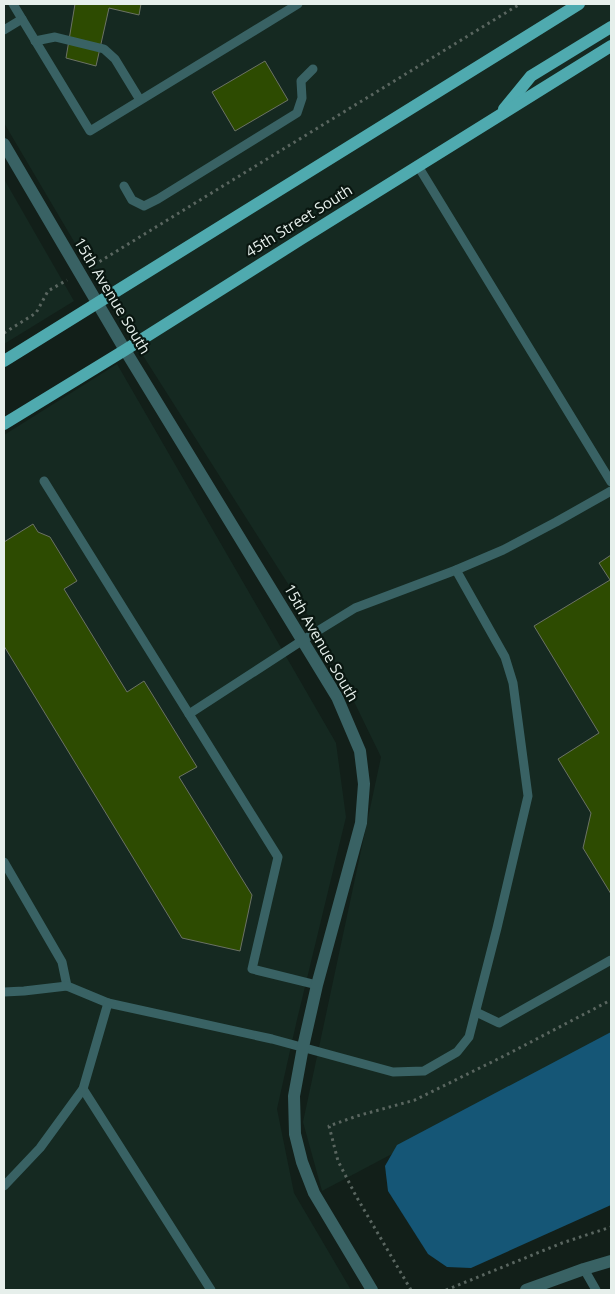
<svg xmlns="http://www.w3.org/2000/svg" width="615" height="1294" font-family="'Open Sans',sans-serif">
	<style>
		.built { fill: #152921 }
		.water { fill: #155676 }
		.building { fill: #2d4b01; stroke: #6b7265 }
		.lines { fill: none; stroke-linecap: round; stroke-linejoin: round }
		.path { stroke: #5a6660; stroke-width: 3; stroke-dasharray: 2.5 4; stroke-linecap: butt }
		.service { stroke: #396264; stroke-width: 9 }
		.minor { stroke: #396264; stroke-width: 12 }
		.primary { stroke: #4faaaf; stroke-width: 12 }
		.labels { text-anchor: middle; stroke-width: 4.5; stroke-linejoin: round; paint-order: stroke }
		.street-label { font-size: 15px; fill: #e6efeb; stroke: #091610 }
	</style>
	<rect width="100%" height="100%" fill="#121f19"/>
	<g class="built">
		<path d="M4,4H611V1038L322,1191L303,1122L381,757L325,642L121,321L4,123Z"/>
		<path d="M4,179L74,301L4,344Z"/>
		<path d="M117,364L336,743L346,817L296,1024L277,1109L294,1193L351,1290H4V435Z"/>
	</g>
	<path class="water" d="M611,1032V1205L471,1268L447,1267L428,1254L388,1191L385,1166L397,1145Z"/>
	<g class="building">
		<path d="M75,4H141L139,15L109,8L96,66L66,58Z"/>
		<path d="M265,61L288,100L235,131L212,92Z"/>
		<path d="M33,524L38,532L50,537L77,581L64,589L127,692L144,681L197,767L179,777L252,895L240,951L182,938L4,646V542Z"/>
		<path d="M611,555V894L583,848L591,813L558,759L599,733L534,626L610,580L599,563Z"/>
	</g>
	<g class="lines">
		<g class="path">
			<path d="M94,265L520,4"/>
			<path d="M4,333L36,313L48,291L67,280"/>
			<path d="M411,1290L356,1196L338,1161L329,1126L357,1116L415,1100L506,1055L611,1000"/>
			<path d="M446,1290L562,1243L611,1227"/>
		</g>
		<g class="service">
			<path d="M13,4L22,19"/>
			<path d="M4,30L22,19L90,131L298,4"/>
			<path d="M35,41L55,37L104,49L115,59L140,100"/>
			<path d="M418,166L611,482"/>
			<path d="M124,186L132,200L144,206L158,199L297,113L302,98L301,81L313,69"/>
			<path d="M44,481L278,857L252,969L317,985"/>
			<path d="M189,714L303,640L355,608L456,570L503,550L556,522L611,491"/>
			<path d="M4,862L62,962L67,986L108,1003"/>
			<path d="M4,992L24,991L67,986"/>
			<path d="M476,1012L499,1023L611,960"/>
			<path d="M83,1089L211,1290"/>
			<path d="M4,1186L40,1148L83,1089L108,1003L272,1039L393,1072L424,1071L457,1052L469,1037L497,928L528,796L513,683L505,657L456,570"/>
			<path d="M584,1269L596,1290"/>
		</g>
		<g class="minor">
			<path d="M4,144L125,350L337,697L360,751L364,784L361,823L317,985L303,1047L294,1096L295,1134L302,1162L314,1193L372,1290"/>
			<path d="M526,1290L584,1269L611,1261"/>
		</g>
		<g class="primary">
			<path d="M504,109L531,76L611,27"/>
			<path d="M4,361L579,4"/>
			<path d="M4,424L125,350L301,239L611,46"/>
		</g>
	</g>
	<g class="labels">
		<g class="street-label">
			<text transform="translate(299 221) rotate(-32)" y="5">45th Street South</text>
			<text transform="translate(112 296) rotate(59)" y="5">15th Avenue South</text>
			<text transform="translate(321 643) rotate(60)" y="5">15th Avenue South</text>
		</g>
	</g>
	<rect width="615" height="1294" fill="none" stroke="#e6efeb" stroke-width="10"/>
</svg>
